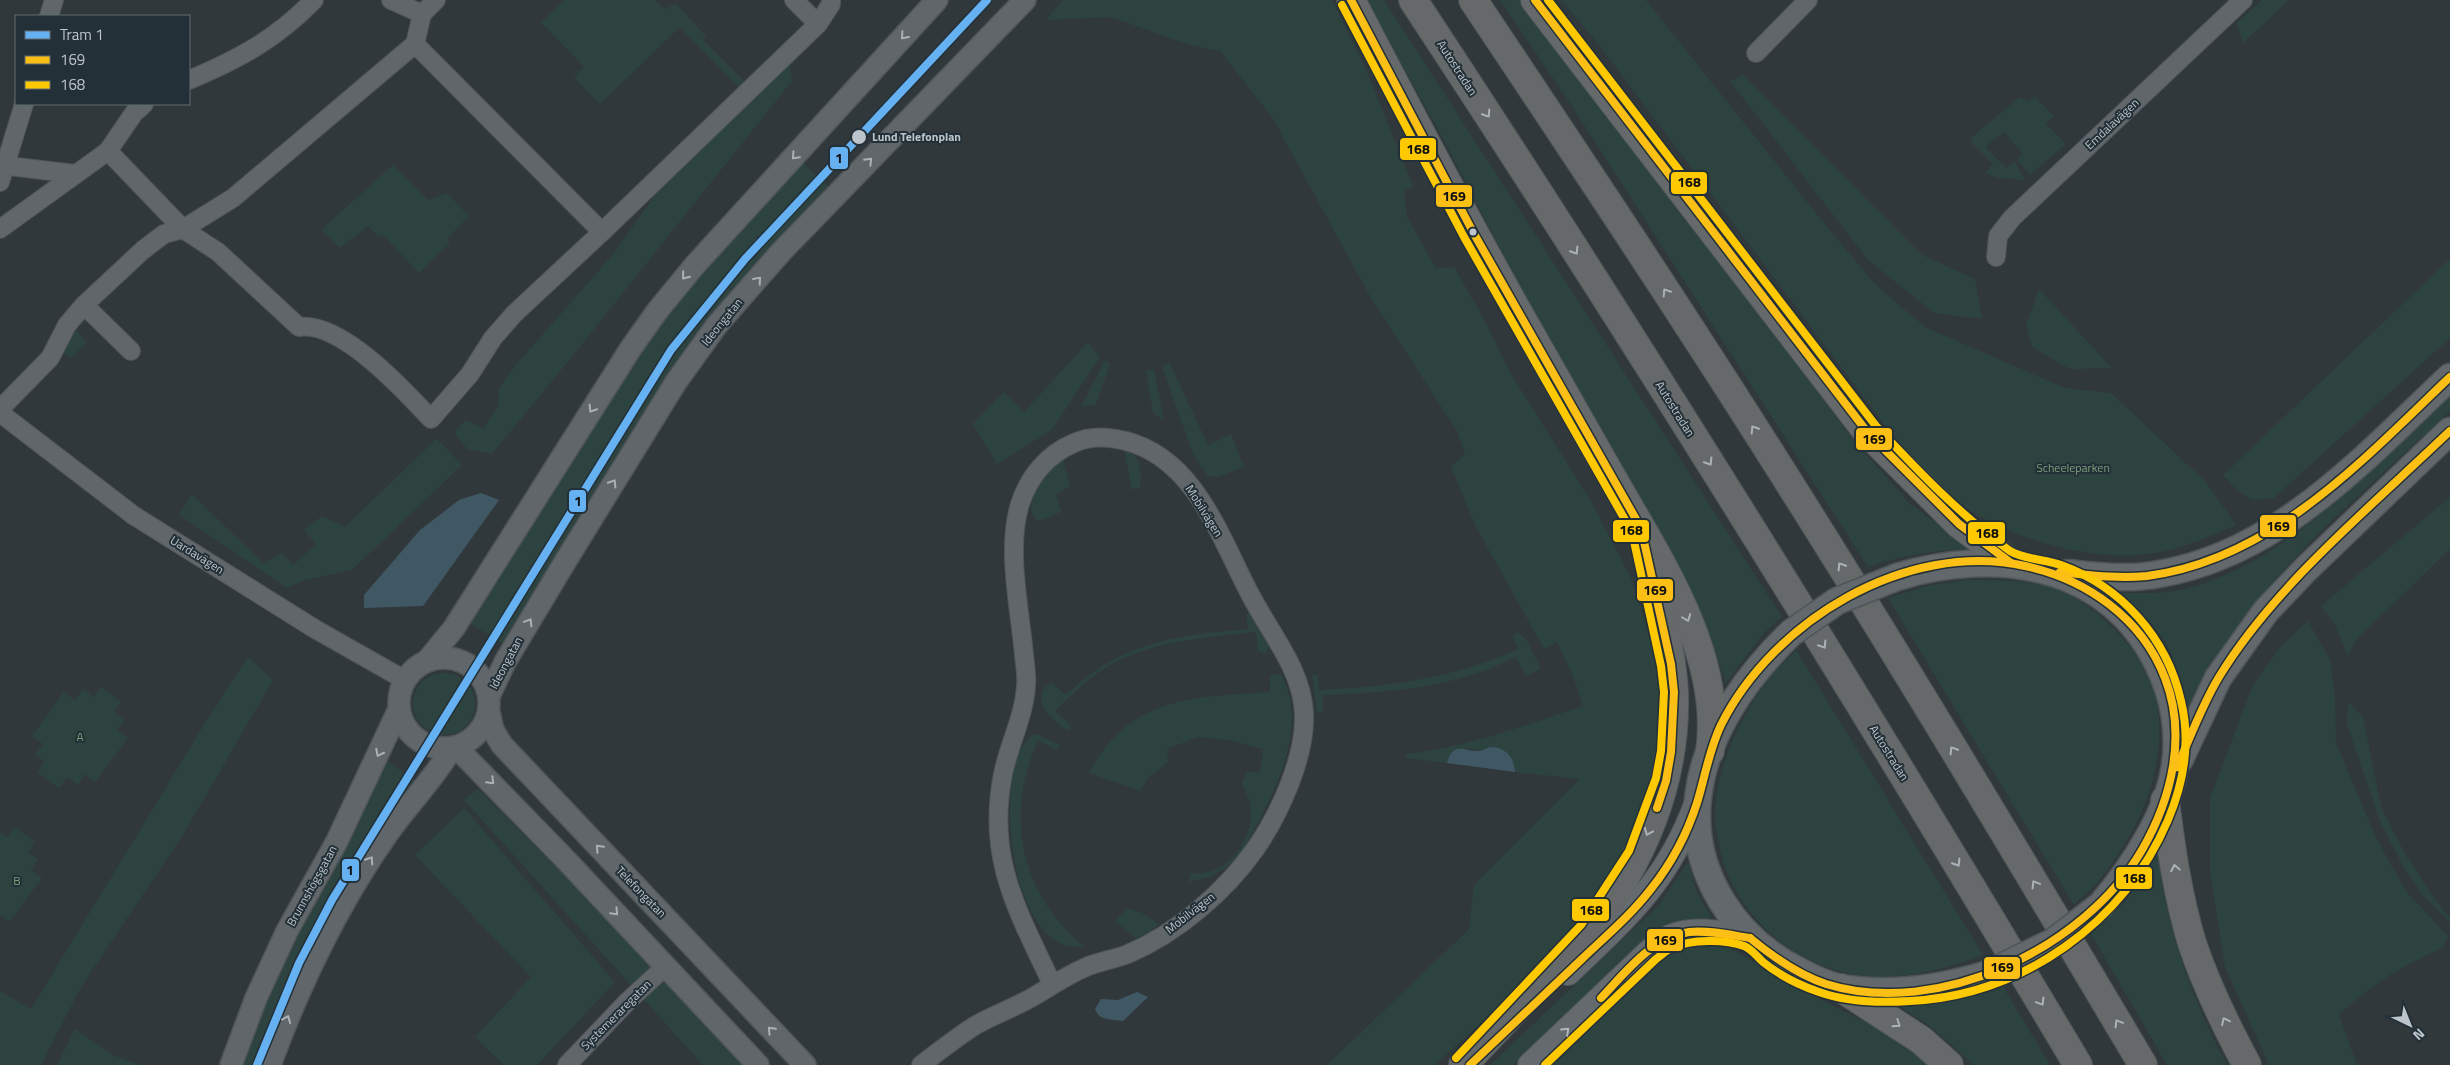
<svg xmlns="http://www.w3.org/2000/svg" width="2450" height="1065" font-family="'Titillium Web',sans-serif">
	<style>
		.green { fill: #2d4340 }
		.water { fill: #405864 }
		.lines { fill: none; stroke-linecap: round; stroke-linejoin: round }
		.minor-casing { stroke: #4e5457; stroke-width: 20 }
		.tertiary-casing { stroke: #4e5457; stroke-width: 24 }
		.secondary-casing { stroke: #4e5457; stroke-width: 26 }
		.primary-casing { stroke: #4e5558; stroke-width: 29 }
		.motorway-casing { stroke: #4d5458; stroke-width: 30 }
		.minor { stroke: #60666a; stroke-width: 18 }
		.tertiary { stroke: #60666a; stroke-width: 21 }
		.secondary { stroke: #646a6e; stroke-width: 24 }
		.primary { stroke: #62686c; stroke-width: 26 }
		.motorway { stroke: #65696a; stroke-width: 28 }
		.primary-bridge-casing { stroke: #4e5558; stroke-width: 29; stroke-linecap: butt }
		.primary-bridge { stroke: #62686c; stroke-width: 26 }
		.bus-1-casing { stroke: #233037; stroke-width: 11 }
		.bus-2-casing { stroke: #233037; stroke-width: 11 }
		.bus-1 { stroke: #fbbf15; stroke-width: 8 }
		.bus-2 { stroke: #fec900; stroke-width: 8 }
		.tram-1-casing { stroke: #233037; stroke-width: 11 }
		.tram-1 { stroke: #66b1f2; stroke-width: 8 }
		.oneway { stroke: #aab2b8 }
		.oneway2 { stroke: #abb3b8 }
		.oneway3 { stroke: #afb7bd }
		.stop-dot { fill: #bcc5cb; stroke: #233037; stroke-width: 2 }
		.labels { text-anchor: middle; stroke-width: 4; stroke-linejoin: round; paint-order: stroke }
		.street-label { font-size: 12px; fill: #bcc5cb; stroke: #233037 }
		.stop-label { font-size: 12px; font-weight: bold; fill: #bcc5cb; stroke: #233037; text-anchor: start }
		.park-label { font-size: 12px; fill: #7c9f7c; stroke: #233037 }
		.line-badge { stroke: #233037; stroke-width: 2 }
		.pale-badge-label { font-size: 14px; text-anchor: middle; font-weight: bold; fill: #111 }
	</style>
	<rect width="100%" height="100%" fill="#30383c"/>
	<g class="green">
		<path d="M564,0H655L664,9L676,4L706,36L703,40L745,82L739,88L680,27L600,104L574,77L584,67L541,22Z"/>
		<path d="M1063,0H1332L1365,67L1414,188L1404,190L1407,217L1436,268L1454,267L1484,319L1511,374L1591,501L1631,578L1656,656L1660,708L1654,772L1643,814L1619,866L1582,922L1547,961L1435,1065H1327L1469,929L1474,885L1580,779L1515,772L1514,764C1497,756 1455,734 1447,763L1407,758L1405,754C1468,747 1523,726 1583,706L1573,676L1557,642L1544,649L1476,527L1451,467L1465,454L1457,431L1371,298L1272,117L1220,51L1190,45L1111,17L1046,20Z"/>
		<path d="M1366,0H1384L1782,617L1762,635L1726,683L1709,632L1683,574L1518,283L1440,133Z"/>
		<path d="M1500,0H1523L1855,442L1910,504L1973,549C1936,550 1903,555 1868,567L1572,106Z"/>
		<path d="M1561,0H1646L1819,217L1875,284L1900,306L1927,328L2065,388L2111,393L2206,482L2236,525C2205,539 2172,553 2138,555C2083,559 2001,536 1958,502C1930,481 1909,455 1887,428L1600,46Z"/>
		<path d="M2262,0H2289L2243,43L2237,23Z"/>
		<path d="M821,27L790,66L792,81L571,358L492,454L467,449L454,432L465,420L484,428L498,406L499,388L515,366L615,252L667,178Z"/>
		<path d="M1743,75L1922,255L1975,279L1982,319L1934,313L1868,260L1730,81Z"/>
		<path d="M2035,96L2054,117L2045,123L2066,144L2030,175L2017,160L2023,154L2004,132L1985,147L2006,168L2015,161L2025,180L1999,178L1985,173L1993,164L1970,141L1973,136L2020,97L2028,102Z"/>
		<path d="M800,160L831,189L746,280L506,646L468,622L643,342L678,295Z"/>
		<path d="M393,165L428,200L447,193L469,216L447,239L450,243L419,273L382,234L379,237L368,226L340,248L321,230Z"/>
		<path d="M2450,259V338L2274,498L2252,500L2236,489L2223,475Z"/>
		<path d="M2039,289L2112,368L2070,369L2032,347L2026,326Z"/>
		<path d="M73,327L87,342L71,358L61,350Z"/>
		<path d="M1088,342L1100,357L1052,430L997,464L973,424L1004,392L1024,412Z"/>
		<path d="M1105,360L1110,364L1096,404L1081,407Z"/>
		<path d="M1169,362L1208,445L1231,434L1244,467L1218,477L1208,476L1193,454L1162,367Z"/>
		<path d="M1154,369L1164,420L1153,413L1146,371Z"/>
		<path d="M2450,396V411C2358,498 2236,594 2188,714C2178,655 2165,632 2121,593C2144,593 2167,594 2189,588C2288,561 2377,464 2450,396Z"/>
		<path d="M437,438L462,465L352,570L305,580L287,588L179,515L192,494L263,563L282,553L293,565L316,544L304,530L322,516L345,527Z"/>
		<path d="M1124,451C1128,452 1133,453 1135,456C1140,462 1143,483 1139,489H1132Z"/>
		<path d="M1063,460L1070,486L1056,495L1061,512L1038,521C1018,506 1048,470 1063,460Z"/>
		<path d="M2450,497V549L2357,639L2348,656L2335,625L2321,606Z"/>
		<path d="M1964,580C1991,581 2026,579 2051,587C2079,597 2099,613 2119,634C2128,644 2140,657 2146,670C2179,740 2146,823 2101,878C2094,888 2083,896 2074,905L1888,598L1927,586Z"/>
		<path d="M1252,613L1269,643L1270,647L1265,654L1258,651L1256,632C1203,638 1143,641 1098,673C1082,684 1069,698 1055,711L1071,725L1068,731C1055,722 1026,697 1051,683L1066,695C1121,642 1175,635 1248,629L1246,614Z"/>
		<path d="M2308,621L2330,660L2335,697L2336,743L2376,838L2406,891L2448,936L2443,948C2405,964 2368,986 2339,1015L2357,1065H2269L2225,967L2210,872V798L2253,685L2281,646Z"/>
		<path d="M1518,632L1526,639L1540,667L1539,670L1526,676L1516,657C1451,689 1393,692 1323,695V711L1317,712L1312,675H1318L1319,690C1389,687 1454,678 1518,649L1513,637Z"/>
		<path d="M1796,650L1983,955C1951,967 1918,976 1884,977C1804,977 1730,918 1718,839C1717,831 1715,823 1715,816C1716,768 1739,718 1768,680C1776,669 1787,660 1796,650Z"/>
		<path d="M248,657L273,680L183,835L82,985L41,1065H0V991L31,1009L210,715Z"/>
		<circle cx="444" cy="704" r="31"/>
		<path d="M1281,674C1306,720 1282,777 1260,819C1252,835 1244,852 1230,864C1219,874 1204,879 1189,882L1191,873C1228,878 1256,838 1250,804C1249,797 1244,790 1242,783L1247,771L1260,773L1263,749L1228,740L1198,737L1167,749L1168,762L1148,778L1140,791L1089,773C1130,696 1192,697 1270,692V675Z"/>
		<path d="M101,687L121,702L114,712L125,720L117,730L128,738L95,782L85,774L78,785L68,777L59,788L37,772L45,762L35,755L43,744L32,736L64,692L75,700L83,689L94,697Z"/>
		<path d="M2348,702L2363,717L2381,806L2398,841L2429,891L2450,918V922L2424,897L2403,866L2381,824L2347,724Z"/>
		<path d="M1037,734L1060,745L1057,750L1038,741C1004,814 1020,895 1084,946C1005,961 989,747 1037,734Z"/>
		<path d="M387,761L420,784L264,1065H239L300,919L359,818Z"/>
		<path d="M478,789L572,883L745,1065H703L464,800Z"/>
		<path d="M464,808L615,982L537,1065H504L475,1037L531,977L415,855Z"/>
		<path d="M15,827L35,842L28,852L38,860L31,870L42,878L9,922L0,915V832L7,837Z"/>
		<path d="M2158,855C2167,931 2191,997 2227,1065H2167L2091,934L2126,901Z"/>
		<path d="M1688,862L1697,893L1712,918L1672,923L1655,931L1632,950L1566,1018L1514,1065H1490L1659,905Z"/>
		<path d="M1127,908L1142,913L1159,924L1148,934L1136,938L1115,921Z"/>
		<path d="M1702,944L1726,946L1814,996L1890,1035L1929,1065H1549L1655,958L1676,949Z"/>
		<path d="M2003,987L2050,1065H1974L1929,1025L1899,1006C1936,1005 1969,1000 2003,987Z"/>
		<path d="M75,1029L113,1055L140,1065H57Z"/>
	</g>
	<g class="water">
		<path d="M481,493L499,500L423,606L364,608V595L420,530L459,500Z"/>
		<path d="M1489,747C1505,747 1514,756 1515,772L1447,763C1453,741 1464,751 1477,751C1482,751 1486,749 1489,747Z"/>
		<path d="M1137,992L1148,997L1123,1021C1111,1019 1099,1021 1095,1009L1101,999L1118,1000Z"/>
	</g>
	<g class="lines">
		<defs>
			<g id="minor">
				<path d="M391,0L422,14L415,44"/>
				<path d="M422,14L436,0"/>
				<path d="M49,16L54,0"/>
				<path d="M818,24L831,4V0"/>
				<path d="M1756,53L1808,0"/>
				<path d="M189,80C239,59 276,39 314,0"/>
				<path d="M108,151L183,229L218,252L299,327C341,321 404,390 431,419L470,374L493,338L514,314L602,232"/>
				<path d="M0,165L75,174"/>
				<path d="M0,182L24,104"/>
				<path d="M0,229L108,151L134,113L144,104"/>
				<path d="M1996,257L1998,236L2012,218L2243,0"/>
				<path d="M84,305L131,351"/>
				<path d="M0,409L50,358L67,325L84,305L143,250L164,234L183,229L233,198L415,44L602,232L818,24L794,0"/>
				<path d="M0,413L133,515L315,629L405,680"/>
				<path d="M567,1065L628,1001L666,966"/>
				<path d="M921,1065C939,1051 957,1037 976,1025C994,1015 1013,1008 1031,998C1049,988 1065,976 1084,968C1098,961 1113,960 1128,954C1177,933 1225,892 1256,848C1280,813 1306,756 1304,713C1302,670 1271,634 1251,596C1221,540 1196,459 1126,441C1108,437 1092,435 1074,443C1048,454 1029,476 1020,504C1006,549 1020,609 1024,655C1025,665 1027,676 1026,686C1024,717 1009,744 1003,774C986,859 1018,911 1052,984"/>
			</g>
			<g id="tertiary">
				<circle cx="444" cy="703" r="45"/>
				<path d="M427,661L454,628L631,348L658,310L695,265L937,0"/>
				<path d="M489,696L505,662L565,562L676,382L717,325L781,252L1025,0"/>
				<path d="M489,712L493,730L502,745L805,1065"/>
				<path d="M456,747L566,860L758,1065"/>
				<path d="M231,1065L256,998L287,931L337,841L399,709"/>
				<path d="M270,1065C300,983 338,904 388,833C409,803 434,779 452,748"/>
			</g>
			<g id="secondary">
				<path d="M1568,973C1627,917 1668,881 1697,802"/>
				<path d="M1530,1065L1650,951C1656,946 1663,940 1670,937C1694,926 1725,934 1750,938"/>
			</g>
			<g id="primary">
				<path d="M2068,573C2098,576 2128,580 2159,574C2279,554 2366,456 2450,377"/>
				<path d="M1897,577C1996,547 2108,562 2158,664C2174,696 2181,735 2174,771C2166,817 2131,870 2101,905"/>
				<path d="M1791,633C1746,677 1705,734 1698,798C1690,873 1735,940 1801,972C1814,979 1828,986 1843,988C1891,996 1938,989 1985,975"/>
				<path d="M2180,759L2218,678L2266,611L2306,569L2450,431"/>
			</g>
			<g id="motorway">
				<path d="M1351,0C1404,102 1458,205 1514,305C1546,362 1578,418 1610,474C1656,555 1724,654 1710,751"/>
				<path d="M1413,0C1643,349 1864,706 2078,1065"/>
				<path d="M1473,0C1580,160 1686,319 1788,481C1910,674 2027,870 2143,1065"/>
				<path d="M1535,0L1868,433L1959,524L2011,563"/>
				<path d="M2165,800C2171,848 2178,897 2192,943C2206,985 2226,1026 2247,1065"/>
				<path d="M1841,988L1921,1040L1949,1065"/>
				<path d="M1463,1065C1492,1035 1520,1004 1549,974C1562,960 1578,946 1590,930C1643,861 1677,780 1674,692C1672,650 1659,607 1650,566"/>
			</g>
		</defs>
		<use href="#minor" class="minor-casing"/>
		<use href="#tertiary" class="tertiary-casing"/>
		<use href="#secondary" class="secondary-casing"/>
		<use href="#primary" class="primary-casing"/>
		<use href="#motorway" class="motorway-casing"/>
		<use href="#minor" class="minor"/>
		<use href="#tertiary" class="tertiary"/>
		<use href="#secondary" class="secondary"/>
		<use href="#primary" class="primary"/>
		<use href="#motorway" class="motorway"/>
		<defs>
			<g id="primary-bridge">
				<path d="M1791,633L1837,601L1897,577"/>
				<path d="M1985,975L2053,942L2101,905"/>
			</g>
		</defs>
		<use href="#primary-bridge" class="primary-bridge-casing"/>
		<use href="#primary-bridge" class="primary-bridge"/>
		<defs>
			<g id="bus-1">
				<path d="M1351,0L1473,232L1641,528L1671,664L1674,692L1671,752L1666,781L1657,808"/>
				<path d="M1535,0L1868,433L1959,524L2011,563"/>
				<path d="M2060,572C2089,575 2118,579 2147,576C2272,560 2364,459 2450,377"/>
				<path d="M2177,767C2190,738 2202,705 2219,677C2275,585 2372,506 2450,431"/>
				<path d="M1601,998C1625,973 1652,937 1689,932C1709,930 1730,935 1750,938"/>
				<path d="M1470,1065C1507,1030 1545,994 1582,959C1606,936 1631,915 1651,889C1671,864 1687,834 1697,803C1705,777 1709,750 1721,725C1773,621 1906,540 2025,566C2086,579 2142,618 2165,678C2187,735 2172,798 2142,850C2085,948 1938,1019 1826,984C1798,975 1773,957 1750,938"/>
			</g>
			<g id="bus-2">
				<path d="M1342,5L1464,237L1632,532L1661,666L1664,692L1661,751L1656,778L1629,851L1581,925L1456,1058"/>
				<path d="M1545,1065L1656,959C1662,955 1666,950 1672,948C1691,939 1725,939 1744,946C1752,949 1757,957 1763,962C1779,975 1799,985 1819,992C1847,1002 1880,1003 1910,1001C2023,995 2124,923 2168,820C2184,782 2191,742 2181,701C2167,638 2122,587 2061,565C2045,559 2025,560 2010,551C1960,515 1918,471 1876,426L1548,0"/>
			</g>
		</defs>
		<use href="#bus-1" class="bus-1-casing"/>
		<use href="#bus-2" class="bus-2-casing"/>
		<use href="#bus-1" class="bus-1"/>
		<use href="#bus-2" class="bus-2"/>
		<defs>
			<path id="tram-1" d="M257,1065L299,963L332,900L671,350L745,259L987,0"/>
		</defs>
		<use href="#tram-1" class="tram-1-casing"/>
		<use href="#tram-1" class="tram-1"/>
	</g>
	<defs><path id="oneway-chevron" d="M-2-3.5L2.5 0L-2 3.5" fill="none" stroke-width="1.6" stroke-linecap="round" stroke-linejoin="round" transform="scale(1.25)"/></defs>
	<g class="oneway">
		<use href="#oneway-chevron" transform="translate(904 36) rotate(132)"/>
		<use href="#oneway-chevron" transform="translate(795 156) rotate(133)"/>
		<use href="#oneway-chevron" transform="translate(869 161) rotate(-45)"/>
		<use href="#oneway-chevron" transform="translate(685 276) rotate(129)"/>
		<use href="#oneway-chevron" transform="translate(758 280) rotate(-49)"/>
		<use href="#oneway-chevron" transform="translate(592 409) rotate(122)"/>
		<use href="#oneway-chevron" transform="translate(613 483) rotate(-58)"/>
		<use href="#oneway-chevron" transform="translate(529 622) rotate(-59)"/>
		<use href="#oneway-chevron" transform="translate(379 753) rotate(117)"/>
		<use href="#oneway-chevron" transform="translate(491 781) rotate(45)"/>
		<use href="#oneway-chevron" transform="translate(599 848) rotate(-133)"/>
		<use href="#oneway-chevron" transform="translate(370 860) rotate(-57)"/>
		<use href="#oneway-chevron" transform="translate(615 912) rotate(46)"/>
		<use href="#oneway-chevron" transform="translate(287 1019) rotate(-67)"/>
		<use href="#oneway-chevron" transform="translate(771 1030) rotate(-134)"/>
	</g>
	<g class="oneway2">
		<use href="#oneway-chevron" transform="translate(1487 114) rotate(57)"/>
		<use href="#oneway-chevron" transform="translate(1575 251) rotate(57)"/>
		<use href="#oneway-chevron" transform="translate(1666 292) rotate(-123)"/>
		<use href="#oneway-chevron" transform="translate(1754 429) rotate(-123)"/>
		<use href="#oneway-chevron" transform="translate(1709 462) rotate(58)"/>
		<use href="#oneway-chevron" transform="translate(1841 566) rotate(-122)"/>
		<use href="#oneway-chevron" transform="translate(1687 618) rotate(69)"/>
		<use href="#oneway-chevron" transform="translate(1823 645) rotate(58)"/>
		<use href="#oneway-chevron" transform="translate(1953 750) rotate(-122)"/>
		<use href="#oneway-chevron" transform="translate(1648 832) rotate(113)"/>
		<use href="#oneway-chevron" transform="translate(1957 863) rotate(58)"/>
		<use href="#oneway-chevron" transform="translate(2175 868) rotate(-101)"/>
		<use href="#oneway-chevron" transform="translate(2035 884) rotate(-121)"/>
		<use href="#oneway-chevron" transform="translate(2041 1002) rotate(59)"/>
		<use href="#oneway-chevron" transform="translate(2225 1021) rotate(-115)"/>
		<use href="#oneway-chevron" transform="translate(2118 1023) rotate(-121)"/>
		<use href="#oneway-chevron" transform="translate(1897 1024) rotate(34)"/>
	</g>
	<use class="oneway3" href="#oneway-chevron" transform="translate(1566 1031) rotate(-44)"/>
	<g class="stop-dot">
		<circle cx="859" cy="137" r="8"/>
		<circle cx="1473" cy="232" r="4.5"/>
	</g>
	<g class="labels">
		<g class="street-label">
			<text transform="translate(1457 68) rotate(57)" y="4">Autostradan</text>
			<text transform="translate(2112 124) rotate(-43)" y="4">Emdalavägen</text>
			<text transform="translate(722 322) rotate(-51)" y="4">Ideongatan</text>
			<text transform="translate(1675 409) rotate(58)" y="4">Autostradan</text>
			<text transform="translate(1204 511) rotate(58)" y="4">Mobilvägen</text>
			<text transform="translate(197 555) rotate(32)" y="4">Uardavägen</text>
			<text transform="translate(506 663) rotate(-62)" y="4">Ideongatan</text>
			<text transform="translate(1889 753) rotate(58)" y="4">Autostradan</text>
			<text transform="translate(312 886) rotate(-61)" y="4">Brunnshögsgatan</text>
			<text transform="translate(641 892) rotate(46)" y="4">Telefongatan</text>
			<text transform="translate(1190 913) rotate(-38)" y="4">Mobilvägen</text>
			<text transform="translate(616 1015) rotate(-45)" y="4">Systemeraregatan</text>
		</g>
		<g class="stop-label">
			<text x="872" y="141">Lund Telefonplan</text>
		</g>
		<g class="park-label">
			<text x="2073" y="472">Scheeleparken</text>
			<text x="80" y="741">A</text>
			<text x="17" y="885">B</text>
		</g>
	</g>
	<g class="line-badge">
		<rect x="1399" y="137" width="38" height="24" rx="5" fill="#fec900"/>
		<rect x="829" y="146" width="20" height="24" rx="5" fill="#66b1f2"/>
		<rect x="1670" y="171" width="38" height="24" rx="5" fill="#fec900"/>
		<rect x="1435" y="184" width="38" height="24" rx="5" fill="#fbbf15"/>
		<rect x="1855" y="427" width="38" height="24" rx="5" fill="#fbbf15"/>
		<rect x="568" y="489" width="19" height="24" rx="5" fill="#66b1f2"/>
		<rect x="2259" y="514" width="38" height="24" rx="5" fill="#fbbf15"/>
		<rect x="1612" y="519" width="38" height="24" rx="5" fill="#fec900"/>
		<rect x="1967" y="521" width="39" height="24" rx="5" fill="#fec900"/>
		<rect x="1636" y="578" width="38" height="24" rx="5" fill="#fbbf15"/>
		<rect x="341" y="858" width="19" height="24" rx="5" fill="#66b1f2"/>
		<rect x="2115" y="866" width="38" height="24" rx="5" fill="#fec900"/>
		<rect x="1571" y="898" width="39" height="24" rx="5" fill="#fec900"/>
		<rect x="1646" y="928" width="38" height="24" rx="5" fill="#fbbf15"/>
		<rect x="1983" y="956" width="38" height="24" rx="5" fill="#fbbf15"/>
	</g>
	<g class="pale-badge-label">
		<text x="1418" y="154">168</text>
		<text x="839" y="163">1</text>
		<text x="1689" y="187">168</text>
		<text x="1454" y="201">169</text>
		<text x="1874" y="444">169</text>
		<text x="578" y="506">1</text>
		<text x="2278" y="531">169</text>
		<text x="1631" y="535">168</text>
		<text x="1987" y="538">168</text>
		<text x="1655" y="595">169</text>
		<text x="350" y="875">1</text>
		<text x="2134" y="883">168</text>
		<text x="1591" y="915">168</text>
		<text x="1665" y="945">169</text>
		<text x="2002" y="972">169</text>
	</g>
	<rect x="15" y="15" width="175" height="90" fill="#233037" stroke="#606c72"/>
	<rect x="25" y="31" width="25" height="8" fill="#66b1f2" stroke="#606c72"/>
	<text x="60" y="40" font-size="15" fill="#bcc5cb">Tram 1</text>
	<rect x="25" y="56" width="25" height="8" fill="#fbbf15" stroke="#606c72"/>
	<text x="60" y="65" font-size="15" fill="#bcc5cb">169</text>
	<rect x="25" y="81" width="25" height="8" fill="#fec900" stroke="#606c72"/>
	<text x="60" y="90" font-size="15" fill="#bcc5cb">168</text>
	<g transform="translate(2410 1025) rotate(137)" stroke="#233037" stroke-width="4" paint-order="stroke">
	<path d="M0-4L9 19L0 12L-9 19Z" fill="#bcc5cb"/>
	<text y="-8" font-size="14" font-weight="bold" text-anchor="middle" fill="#bcc5cb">N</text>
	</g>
</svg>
